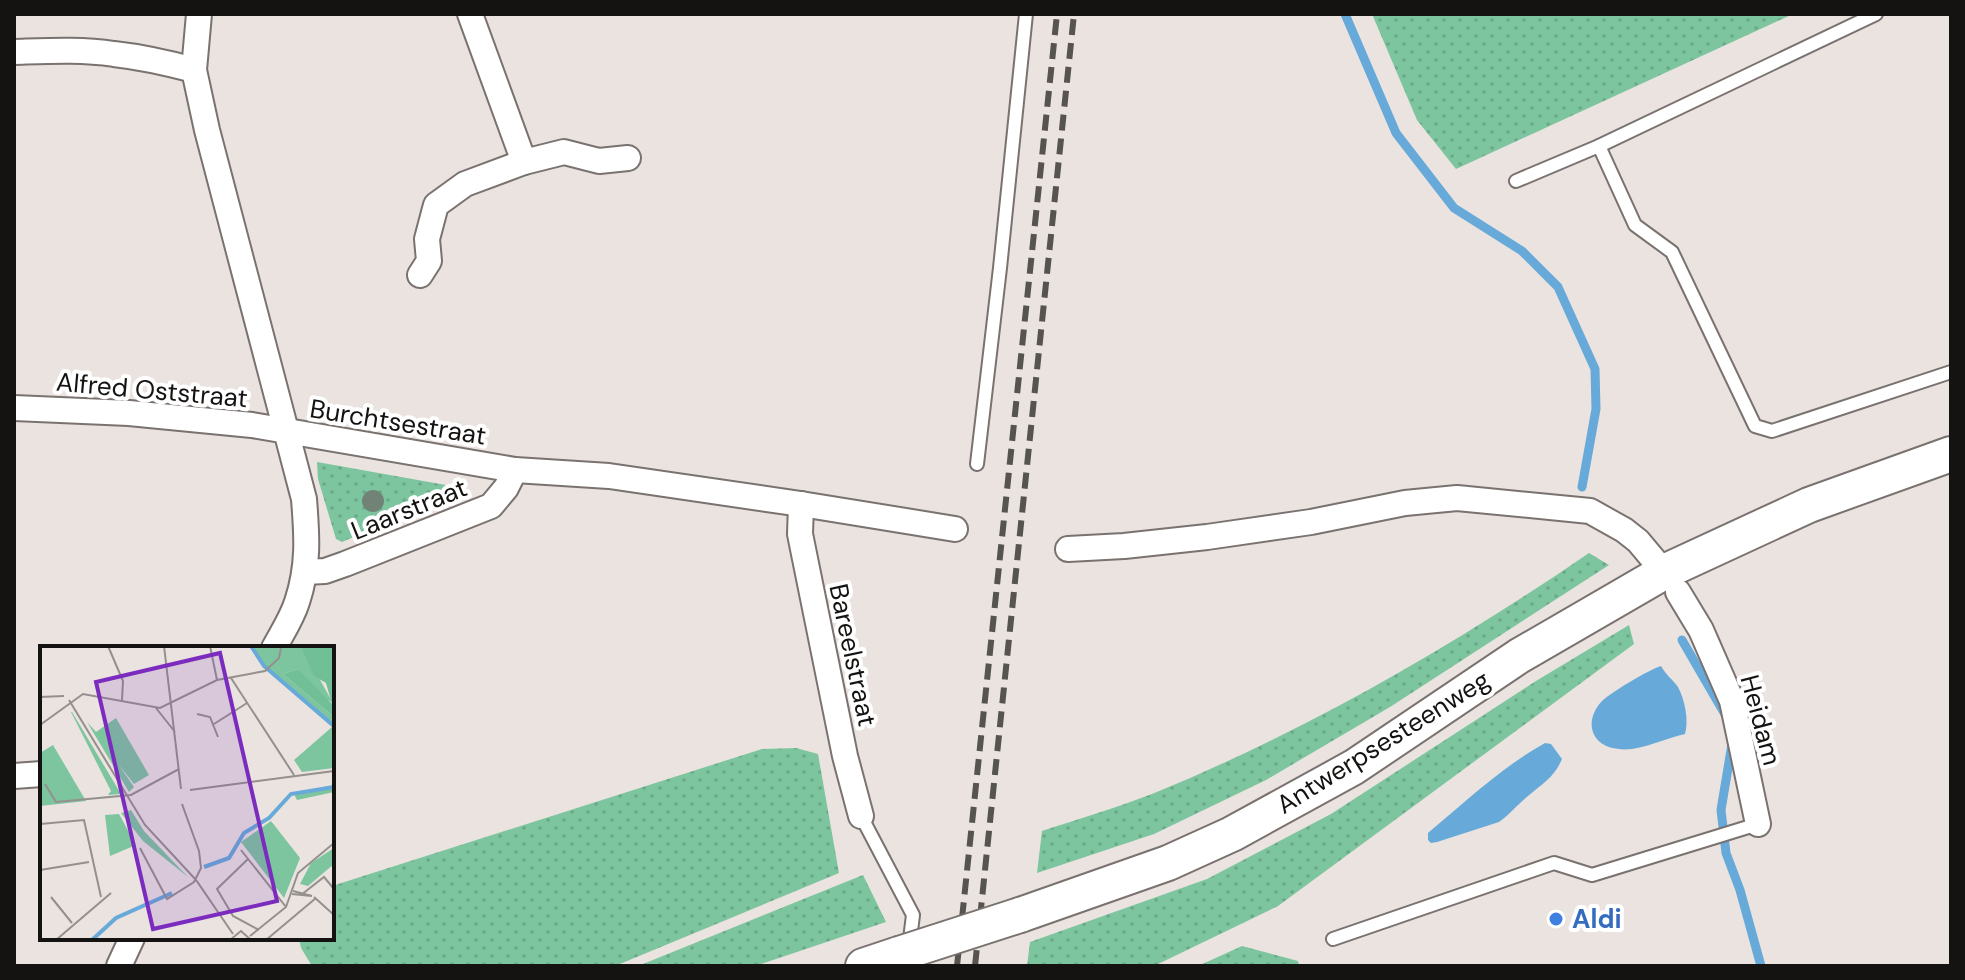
<svg xmlns="http://www.w3.org/2000/svg" width="1965" height="980" font-family="'DM Sans',sans-serif">
	<style>
		.grass { fill: url(#grass-dots) }
		.water { fill: #67aad9 }
		.lines { fill: none; stroke-linecap: round; stroke-linejoin: round }
		.stream { stroke: #67aad9; stroke-width: 9 }
		.lane-casing { stroke: #79726f; stroke-width: 16 }
		.street-casing { stroke: #79726f; stroke-width: 28 }
		.secondary-casing { stroke: #79726f; stroke-width: 38 }
		.lane { stroke: #fff; stroke-width: 12 }
		.street { stroke: #fff; stroke-width: 24 }
		.secondary { stroke: #fff; stroke-width: 34 }
		.rail { stroke: #565350; stroke-width: 6; stroke-dasharray: 16 8; stroke-linecap: butt }
		.secondary-bridge-casing { stroke: #79726f; stroke-width: 38; stroke-linecap: butt }
		.secondary-bridge { stroke: #fff; stroke-width: 34 }
		.tree { fill: #718276 }
		.shop-dot { fill: #3f7fe0; stroke: #fff; stroke-width: 3 }
		.labels { text-anchor: middle; stroke-width: 8; stroke-linejoin: round; paint-order: stroke }
		.street-label { font-size: 26px; fill: #151311; stroke: #fff }
		.shop-label { font-size: 26px; font-weight: bold; fill: #366cbe; stroke: #fff; text-anchor: start }
		.inset-river { fill: none; stroke: #67aad9; stroke-width: 4 }
		.inset-road { fill: none; stroke: #95908d; stroke-width: 2 }
		.view { fill: #7b2cbf; fill-opacity: 0.15; stroke: #7b2cbf; stroke-width: 4 }
		.inset-edge { fill: none; stroke: #151311; stroke-width: 4 }
	</style>
	<defs>
		<pattern id="grass-dots" width="8" height="8" patternUnits="userSpaceOnUse" patternTransform="scale(2)"><rect width="8" height="8" fill="#7dc59f"/><path d="M2 2h.1M6 6h.1" fill="none" stroke="#6ba888" stroke-width="1.8" stroke-linecap="round"/></pattern>
	</defs>
	<rect width="100%" height="100%" fill="#eae3df"/>
	<g class="grass">
		<path d="M1372,14H1793L1456,169L1417,120Z"/>
		<path d="M317,462L457,487L460,490V492L342,542L336,539L318,479Z"/>
		<path d="M1589,553L1609,565L1390,707L1266,780L1154,834L1037,873L1042,831C1078,819 1116,808 1152,794C1306,731 1452,647 1589,553Z"/>
		<path d="M1629,625L1634,644L1278,906L1154,966H1027L1030,942L1207,879L1331,814L1536,681Z"/>
		<path d="M796,748L818,754L839,873L615,966H312L301,948L299,938H332V886L762,749Z"/>
		<path d="M863,875L886,922L755,966H638Z"/>
		<path d="M1242,946L1298,961L1299,966H1198Z"/>
	</g>
	<g class="water">
		<path d="M1661,666C1666,675 1674,681 1678,687C1685,700 1689,721 1685,734C1665,738 1639,752 1619,749C1591,747 1583,721 1602,701C1612,692 1648,670 1661,666Z"/>
		<path d="M1545,743L1551,744L1562,759C1554,778 1543,783 1528,796C1518,804 1510,814 1499,822L1437,842L1431,843L1428,840V833C1465,802 1502,767 1545,743Z"/>
	</g>
	<g class="lines">
		<g class="stream">
			<path d="M1345,14L1396,133L1454,208L1522,251L1558,287L1595,369L1596,409L1582,487"/>
			<path d="M1682,640L1726,716"/>
			<path d="M1732,744L1721,810L1726,853L1740,890L1761,966"/>
		</g>
		<defs>
			<g id="lane">
				<path d="M1599,146L1635,225L1672,252L1755,426L1772,431L1951,372"/>
				<path d="M1516,181L1599,146L1876,14"/>
				<path d="M977,464L1000,268L1026,14"/>
				<path d="M861,816L913,915L909,947"/>
				<path d="M1333,939L1554,863L1592,875L1758,824"/>
			</g>
			<g id="street">
				<path d="M199,14L194,70L207,130L304,499C307,536 309,566 297,602C292,618 282,633 274,648"/>
				<path d="M470,14L524,162"/>
				<path d="M14,52C47,51 81,49 114,54C141,57 168,63 194,70"/>
				<path d="M420,275L429,261L427,239L436,205L465,184L524,162L564,152L599,161L628,158"/>
				<path d="M14,408L129,413L252,425L515,470L609,476L801,504L955,529"/>
				<path d="M801,504L800,534L845,756L861,816"/>
				<path d="M1068,549L1124,546L1207,537L1311,522L1405,503L1457,498L1590,511L1624,530L1638,541L1664,572"/>
				<path d="M305,572L325,571L345,564L491,506L506,488L515,470"/>
				<path d="M1678,592L1701,630L1732,701L1758,824"/>
				<path d="M14,776L42,774"/>
				<path d="M119,966L132,938"/>
			</g>
			<g id="secondary">
				<path d="M1020,915L1168,863L1232,834L1354,767L1519,656L1664,572L1809,505L1951,454"/>
				<path d="M863,966L899,954"/>
			</g>
		</defs>
		<use href="#lane" class="lane-casing"/>
		<use href="#street" class="street-casing"/>
		<use href="#secondary" class="secondary-casing"/>
		<use href="#lane" class="lane"/>
		<use href="#street" class="street"/>
		<use href="#secondary" class="secondary"/>
		<g class="rail">
			<path d="M957,966L1057,14"/>
			<path d="M975,966L1074,14"/>
		</g>
		<defs>
			<path id="secondary-bridge" d="M899,954L1020,915"/>
		</defs>
		<use href="#secondary-bridge" class="secondary-bridge-casing"/>
		<use href="#secondary-bridge" class="secondary-bridge"/>
	</g>
	<circle class="tree" cx="373" cy="501" r="11"/>
	<circle class="shop-dot" cx="1556" cy="919" r="8"/>
	<g class="labels">
		<g class="street-label">
			<text transform="translate(152 390) rotate(5)" y="9">Alfred Oststraat</text>
			<text transform="translate(398 422) rotate(9)" y="9">Burchtsestraat</text>
			<text transform="translate(409 509) rotate(-22)" y="9">Laarstraat</text>
			<text transform="translate(853 655) rotate(78)" y="9">Bareelstraat</text>
			<text transform="translate(1761 720) rotate(75)" y="9">Heidam</text>
			<text transform="translate(1383 742) rotate(-32)" y="9">Antwerpsesteenweg</text>
		</g>
		<g class="shop-label">
			<text x="1572" y="928">Aldi</text>
		</g>
	</g>
	<g transform="translate(40 646)">
		<rect width="294" height="294" fill="#eae3df"/>
		<path d="M212,0H261L293,57L279,49L258,23L243,28L294,71V122L262,126L254,114L292,81L225,23ZM31,66H32L81,148L68,149L71,145ZM76,72L109,129L94,138L79,119L94,141L89,146L47,76L56,86ZM13,99L46,155L0,160V107ZM294,139V146L257,154L254,148ZM91,164L104,185L148,231L103,195L81,167ZM79,168L96,199L70,210L65,169ZM231,175L260,212L244,252L201,196ZM294,202V218L268,240L260,238L271,217Z" fill="#7dc59f"/>
		<path d="M294,0V71L243,28L258,23L292,58L286,37L274,30L261,1Z" fill="#71bf97"/>
		<path class="inset-river" d="M211,0L224,20L294,80M164,221L189,212L204,187L229,172L251,148L294,141M52,294L76,272L132,247"/>
		<path class="inset-road" d="M68,0L83,35L82,54M124,0L141,143M170,0L177,34M191,32L254,129M0,51L24,50M29,54L105,179L156,234L193,288M116,62L135,86M157,68L170,71L178,91M174,78L207,57M0,79L43,48L120,62L177,34L225,25L239,12L241,2M5,138L16,156L91,149L139,123M150,144L294,125M0,178L44,174L61,251M100,202L127,253L154,236L161,222L159,205L142,158M201,204L246,261M208,213L177,243L193,270L219,284M0,224L49,216M252,248L272,250L253,245M261,249L284,231L294,243M11,251L32,277M274,251L294,269M210,290L246,261L258,227L294,197M16,294L71,247M190,294L201,285L211,294M226,294L276,252"/>
		<path class="view" d="M180,7L237,255L113,283L56,36Z"/>
		<rect width="294" height="294" class="inset-edge"/>
	</g>
	<rect width="1965" height="980" fill="none" stroke="#151311" stroke-width="32"/>
</svg>
